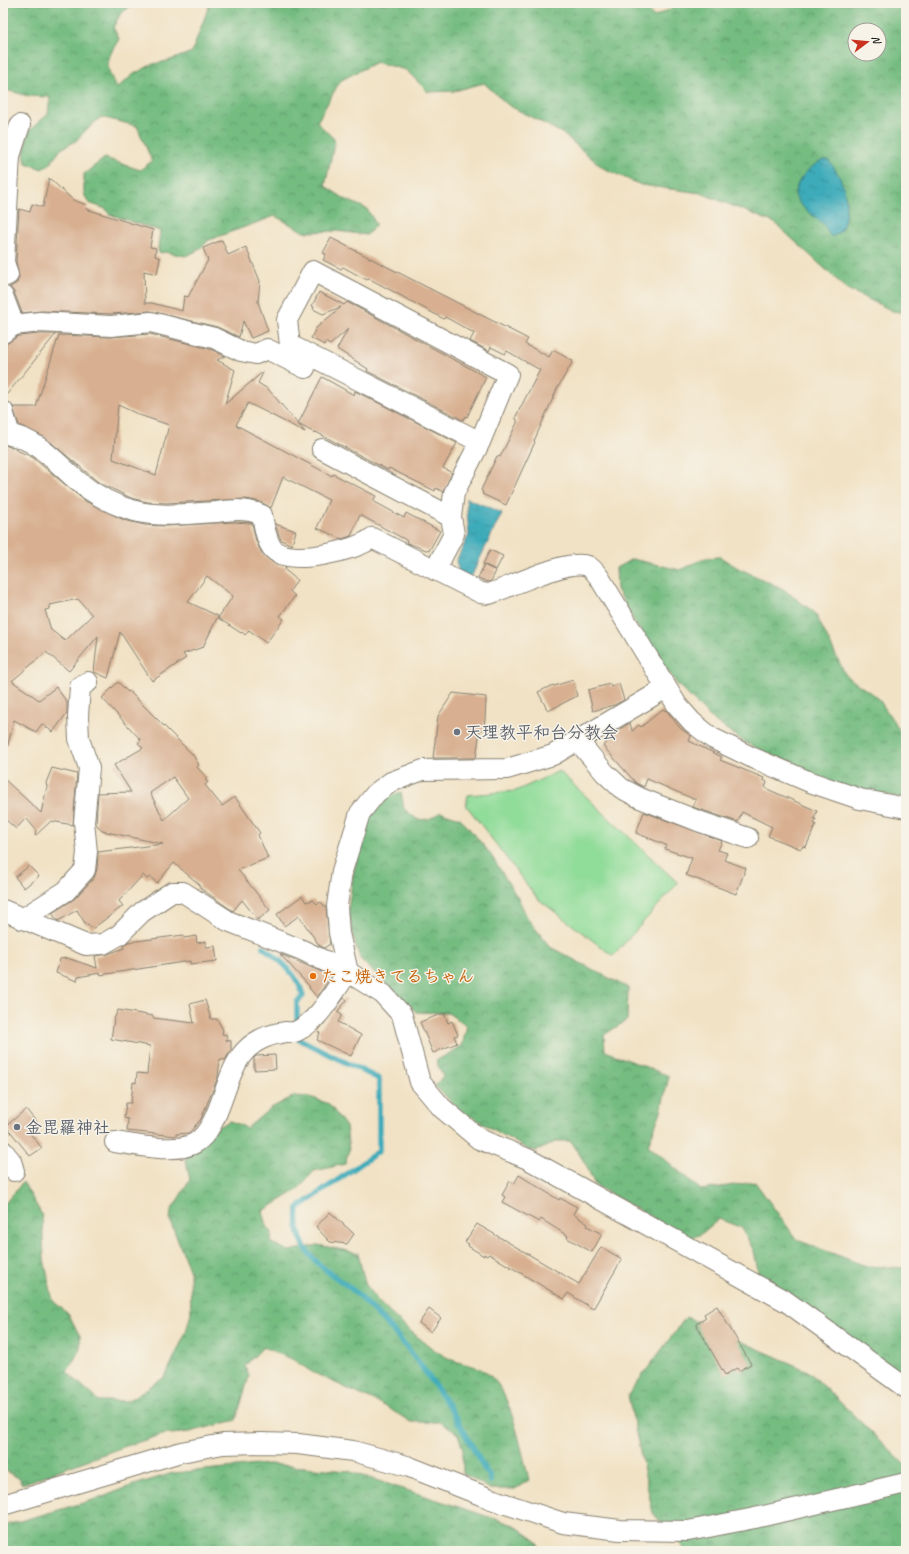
<svg xmlns="http://www.w3.org/2000/svg" width="909" height="1554" font-family="Caveat,'Klee One',sans-serif">
	<style>
		.green { fill: #90dc99; stroke: #567c5a }
		.forest { fill: url(#forest-crowns); stroke: #486c4e; fill-rule: evenodd }
		.water { fill: url(#water-ripples); stroke: #2c646b }
		.lines { fill: none; stroke-linecap: round; stroke-linejoin: round }
		.stream { stroke: #3cabba; stroke-width: 5.5 }
		.building { fill: #d8b091; fill-rule: evenodd }
		.minor-casing { stroke: #867f70; stroke-width: 22 }
		.minor { stroke: #fff; stroke-width: 20 }
		.worship-dot { fill: #6b7280; stroke: #f7f3e8; stroke-width: 1.5 }
		.food-dot { fill: #e8710a; stroke: #f7f3e8; stroke-width: 1.5 }
		.labels { text-anchor: middle; stroke-width: 3; stroke-linejoin: round; paint-order: stroke }
		.worship-label { font-size: 17px; font-weight: bold; fill: #5b616d; stroke: #f7f3e8; text-anchor: start }
		.food-label { font-size: 17px; font-weight: bold; fill: #c56008; stroke: #f7f3e8; text-anchor: start }
	</style>
	<defs>
		<pattern id="forest-crowns" width="20" height="18" patternUnits="userSpaceOnUse"><rect width="20" height="18" fill="#74bc81"/><path d="M2 6a3 3 0 1 1 6 0M12 15a3 3 0 1 1 6 0" fill="none" stroke="#5e9869"/></pattern>
		<pattern id="water-ripples" width="26" height="14" patternUnits="userSpaceOnUse"><rect width="26" height="14" fill="#3cabba"/><path d="M2 4q2-2 4 0t4 0M15 11q2-2 4 0t4 0" fill="none" stroke="#328a96"/></pattern>
	</defs>
	<rect width="100%" height="100%" fill="#f7f3e8"/>
	<filter id="ink" filterUnits="userSpaceOnUse"><feTurbulence type="fractalNoise" baseFrequency=".025" numOctaves="2"/><feDisplacementMap in="SourceGraphic" scale="8" xChannelSelector="R" yChannelSelector="G"/><feConvolveMatrix kernelMatrix="1 2 1 2 8 2 1 2 1" color-interpolation-filters="sRGB"/></filter>
	<filter id="wash" filterUnits="userSpaceOnUse"><feTurbulence type="fractalNoise" baseFrequency=".012" numOctaves="4" result="noise"/><feDisplacementMap in="SourceGraphic" scale="16" xChannelSelector="R" yChannelSelector="G"/><feGaussianBlur stdDeviation="0.9" result="paint"/><feColorMatrix in="noise" values="0 0 0 0 0 0 0 0 0 0 0 0 0 0 0 0 0 1.4 0 .05"/><feComposite in="paint" operator="in"/></filter>
	<g filter="url(#wash)">
		<rect width="100%" height="100%" fill="#f1e2c5"/>
		<path class="green" d="M559,771L678,883L613,956L537,898L466,805L468,795L516,791Z"/>
		<g class="forest">
			<path d="M3,3H133L121,13L113,27L119,39C106,60 104,66 117,88L134,74L153,64L168,61L192,52L210,3H642L654,17L682,3H906V313L893,311L847,289L775,223L701,193L641,185L603,168L562,133L508,105L484,83L454,91L428,92L406,70L376,62L340,81L317,122L335,140L325,186L345,199L367,209L376,224L367,235L337,231L304,232L275,216L209,240L197,251L185,256L166,252L159,253L158,248L160,231L109,214L106,209L89,203L84,194V174L105,158L140,170L152,161L137,126L101,117L84,132L76,141L61,149L50,164L42,169L26,163L24,153L29,131L48,114L50,97L28,96L3,89ZM855,30H879V54H855Z"/>
			<path d="M720,557L738,568L783,589L815,613L846,676L878,698L906,740V798L847,789L746,743L712,719L677,684L635,623L617,589L616,568L632,559L680,570L705,558Z"/>
			<path d="M401,792L404,809L418,820L429,819L441,812L460,818L489,852L519,900L528,919L550,947L628,988L627,1020L604,1035L605,1051L669,1076L661,1111L648,1145L701,1190L755,1182L797,1240L866,1266L906,1268V1379L759,1276L754,1251L742,1228L719,1219L701,1234L690,1239L595,1185L585,1163L571,1141H557L537,1151L529,1150L460,1110L435,1086L443,1076L436,1061L462,1046L467,1026L448,1013L416,1012L360,959L353,935L348,911L353,875L365,825L384,798Z"/>
			<path d="M294,1096L310,1097L329,1104L346,1127L349,1150L345,1164L314,1171L296,1191L263,1211L267,1226L272,1233L271,1243L289,1251L318,1245L358,1253C361,1264 362,1276 367,1286C373,1302 432,1351 448,1358C469,1368 479,1362 496,1382C512,1401 523,1456 529,1480L515,1489H490L463,1473V1450L458,1434L440,1422H411L385,1406L312,1372L292,1359L263,1347L245,1366L249,1376L236,1420L190,1432L161,1435L120,1448L22,1484L20,1479L3,1469V1206L23,1182L42,1215L44,1259L53,1301L68,1314L80,1336V1349L67,1372L99,1401H127L165,1377L186,1332L191,1313L190,1272L170,1220L171,1211L190,1180L185,1155L217,1127L230,1121L247,1128L271,1108Z"/>
			<path d="M686,1317L808,1371L906,1466V1551H686L653,1513L628,1395Z"/>
			<path d="M269,1464L348,1471L514,1525L538,1542L540,1551H3V1526L100,1498L131,1486L173,1473Z"/>
		</g>
		<g class="water">
			<path d="M823,160H828C846,180 851,207 841,231L832,237C827,234 827,228 823,224C814,215 798,207 795,194C796,180 810,166 823,160Z"/>
			<path d="M466,498L502,513L471,577L459,573L456,561L469,535Z"/>
		</g>
		<g class="lines">
			<g class="stream">
				<path d="M263,947C279,959 299,975 303,996L297,1002V1027"/>
				<path d="M298,1036L299,1039L379,1079V1151L298,1208C297,1223 297,1235 306,1249C318,1268 339,1278 355,1292C364,1300 372,1310 381,1318C424,1363 457,1416 485,1470L490,1476V1481"/>
			</g>
		</g>
		<g id="blocks">
			<g class="building">
				<path d="M49,178L73,200L87,205L86,209L153,230L150,247L156,248L155,256L160,258L157,274L144,271L145,303H152L182,311L184,296L188,297L208,260L203,248L222,240L228,255L246,247L260,281L258,302L268,331L251,338L243,321L239,337L217,327L150,311L111,314L41,311L22,313L14,292L10,287L17,283L19,277L16,261L19,209L30,212L32,204L43,207Z"/>
				<path d="M331,238L528,339L525,344L549,357L553,350L573,361L557,389L534,441L535,442L506,505L482,494L483,492L481,490L497,456L500,457L517,423V419L515,418L540,370L507,351L505,354L491,347L489,351L470,341L474,333L445,317L444,319L368,278L367,280L343,267L341,269L323,260L326,254L323,253Z"/>
				<path d="M319,292L344,305L347,302L362,310L486,377L467,417L466,416L463,420L367,371L368,369L337,349L348,329L330,345L325,342L324,345L311,338L316,328L341,307L323,314L313,309L314,307L312,306Z"/>
				<path d="M40,334H56L3,399V372L6,344L18,336Z"/>
				<path d="M150,334L210,349L225,356L217,360L235,370L225,404L264,371L258,383L268,389L298,424L322,377L354,395L355,391L457,443L443,468L452,473L443,492L436,488L435,491L389,468L388,470L316,432L315,433L298,424L305,432L248,403L236,425L332,476L333,474L376,496L373,501L404,518L406,513L440,531L429,551L407,543L406,540L360,515L351,536L342,539L317,528L329,500L283,477L271,508L261,502L246,499L166,503L147,502L131,498L98,482L46,438L19,425L13,407H36L59,335L110,337ZM118,405L142,416L169,425L156,475L113,459Z"/>
				<path d="M3,444L32,457L85,501L124,520L144,525L166,526L234,522L252,523L256,541L262,554L276,565L286,567L285,570L297,580L290,591L295,596L280,616L284,619L266,643L249,630L245,635L242,632L241,633L218,618L233,596L207,576L188,602L218,616L203,647L183,654L186,658L152,681L120,632L108,678L94,672L98,636L69,671L46,652L12,681L39,700L56,687L67,702V713L53,732L42,724L36,732L14,720L8,745L3,744ZM78,599L92,615L65,641L51,630L45,610L50,609V605Z"/>
				<path d="M275,524L296,531L292,545L281,540Z"/>
				<path d="M490,550L503,556L496,570L483,564Z"/>
				<path d="M484,565L496,571L491,581L488,582L478,578Z"/>
				<path d="M573,680L577,696L548,711L538,692L553,685L554,686Z"/>
				<path d="M118,682L128,692L129,691L193,755L199,765L197,767L207,778L205,780L208,782L205,785L222,806L235,797L260,833L258,835L268,858L238,870L270,910L258,920L242,900L233,911L200,888V885L174,863L157,883L150,877L147,879L143,875L119,901L123,906L92,929L88,924L86,925L77,910L58,921L52,913L74,899L94,878L97,869L98,852L163,844L102,831L96,824L98,793L131,792L114,765L143,748L138,743L141,740L102,698ZM173,777L188,798L164,820L150,793Z"/>
				<path d="M610,684L611,687L619,684L624,700L614,705L593,711L588,690Z"/>
				<path d="M453,693L486,697L485,720L483,730H480L476,758H433L438,716Z"/>
				<path d="M663,709L665,711L666,710L680,728L691,736L689,741L722,757L720,760L764,778L763,780L767,782L765,788L817,811L814,819H816L814,823L816,824L806,847L803,846L801,849L768,836L772,827L742,812L738,822L693,807L696,800L647,779L644,787L636,783L603,746L608,740L607,738L615,732L630,723L632,731L639,725L641,727Z"/>
				<path d="M52,768L77,774L73,825L51,821L35,836L36,830L26,818L16,829L3,817V778L41,813L47,787L46,783Z"/>
				<path d="M644,812L722,841L718,850L727,853L724,860L746,868L736,894L686,875L692,858L665,849L666,845L636,833Z"/>
				<path d="M29,866L39,876L24,888L15,877Z"/>
				<path d="M302,896L306,902L313,900L317,904L321,902L326,908L330,944L324,948L319,945L299,916L284,926L277,914Z"/>
				<path d="M184,935V938L196,936L197,943L206,941V947L215,946L217,961L190,964V961L100,975V973L78,977L77,981L56,973L60,959L67,958L97,968L95,956L108,954L124,948L123,946L128,942Z"/>
				<path d="M280,954L324,973L329,979L317,997L309,988L310,987Z"/>
				<path d="M344,998L347,1000L337,1012L342,1015L338,1022L361,1035L351,1056L317,1040L320,1033L318,1032L319,1030Z"/>
				<path d="M205,1000L211,1019H217L223,1030L222,1034L227,1035L226,1040L231,1041V1050L225,1060L220,1059L218,1077L201,1119L189,1133L176,1134V1136L127,1131L128,1119L124,1118L126,1103H131L133,1082L136,1083L137,1073L147,1074L150,1046L111,1039L114,1019L118,1010L153,1016V1018L194,1023L190,1004Z"/>
				<path d="M444,1013L448,1023L452,1021L458,1035L454,1036L457,1043L433,1053L420,1022Z"/>
				<path d="M275,1055L276,1069L254,1070V1058L256,1056Z"/>
				<path d="M26,1109L38,1124L28,1131L42,1148L30,1156L6,1126Z"/>
				<path d="M519,1175L559,1200L560,1198L577,1207L573,1214L588,1224L587,1226L602,1234L592,1252L567,1238L568,1236L541,1219L539,1222L502,1202L505,1197L502,1195L510,1181L514,1184Z"/>
				<path d="M330,1212L354,1234L347,1244L330,1242L316,1227Z"/>
				<path d="M477,1224L579,1284L601,1247L622,1259L593,1309L568,1293L564,1299L489,1254L487,1256L484,1254V1256L468,1246L469,1244L465,1242Z"/>
				<path d="M717,1306L751,1364L739,1371L737,1368L725,1375L696,1324L706,1318L704,1314Z"/>
				<path d="M429,1309L441,1318L431,1332L419,1323Z"/>
			</g>
		</g>
	</g>
	<g filter="url(#ink)">
		<use href="#blocks" fill-opacity="0" stroke="#867f70" stroke-width="1"/>
		<g class="lines">
			<defs>
				<g id="minor">
					<path d="M3,277L8,275L4,262L10,156L20,125"/>
					<path d="M3,296L14,325L3,333"/>
					<path d="M14,325L40,322L111,326L151,322L214,338L241,351L256,354L267,349L305,368"/>
					<path d="M3,411L10,435C38,439 58,465 79,482C95,495 116,506 135,511C162,518 191,513 217,512C232,510 247,508 262,515C264,525 266,542 274,550C290,566 356,551 372,538L481,593L489,594C511,587 568,558 588,566C592,568 596,573 599,577L677,705L692,722L712,738L751,757L810,782L860,799L906,808"/>
					<path d="M322,449L451,517"/>
					<path d="M435,570L454,534L451,517L454,493L480,442L508,374L313,271L287,320L290,345L480,442"/>
					<path d="M577,740L605,773L621,788L640,798L698,821L748,838"/>
					<path d="M3,910L86,945L103,944L119,935L142,912L172,892H183L228,921L302,950L348,972L383,994L402,1015L420,1082L442,1108L479,1139L528,1159L787,1302L906,1388"/>
					<path d="M22,919L66,891L85,870L87,852L84,822L89,768L79,739L78,716L80,687L88,682"/>
					<path d="M115,1142C135,1145 177,1154 195,1143C222,1126 223,1075 245,1051C256,1039 271,1034 286,1032C290,1032 294,1033 297,1031C320,1020 334,991 348,972L339,933L337,906L342,871L360,813L376,793L391,782L423,770L507,769L553,755L666,688"/>
					<path d="M3,1151L11,1161L14,1171"/>
					<path d="M3,1505L181,1452L223,1444L262,1443L298,1444L353,1451L407,1466L491,1499L563,1523L620,1530L688,1531L755,1518L906,1483"/>
				</g>
			</defs>
			<use href="#minor" class="minor-casing"/>
			<use href="#minor" class="minor"/>
		</g>
	</g>
	<g class="worship-dot">
		<circle cx="457" cy="732" r="4"/>
		<circle cx="17" cy="1127" r="4"/>
	</g>
	<circle class="food-dot" cx="313" cy="976" r="4"/>
	<g class="labels">
		<g class="worship-label">
			<text x="465" y="738">天理教平和台分教会</text>
			<text x="25" y="1133">金毘羅神社</text>
		</g>
		<g class="food-label">
			<text x="321" y="982">たこ焼きてるちゃん</text>
		</g>
	</g>
	<rect width="909" height="1554" fill="none" stroke="#f7f3e8" stroke-width="16"/>
	<g transform="translate(867 42) rotate(74)"><circle r="19" fill="#f7f3e8" stroke="#9f9d96"/>
	<path d="M0-3L7 15L0 10L-7 15Z" fill="#c8321e"/>
	<text y="-6" font-size="11" font-weight="bold" text-anchor="middle" fill="#1c1c1c">N</text>
	</g>
</svg>
